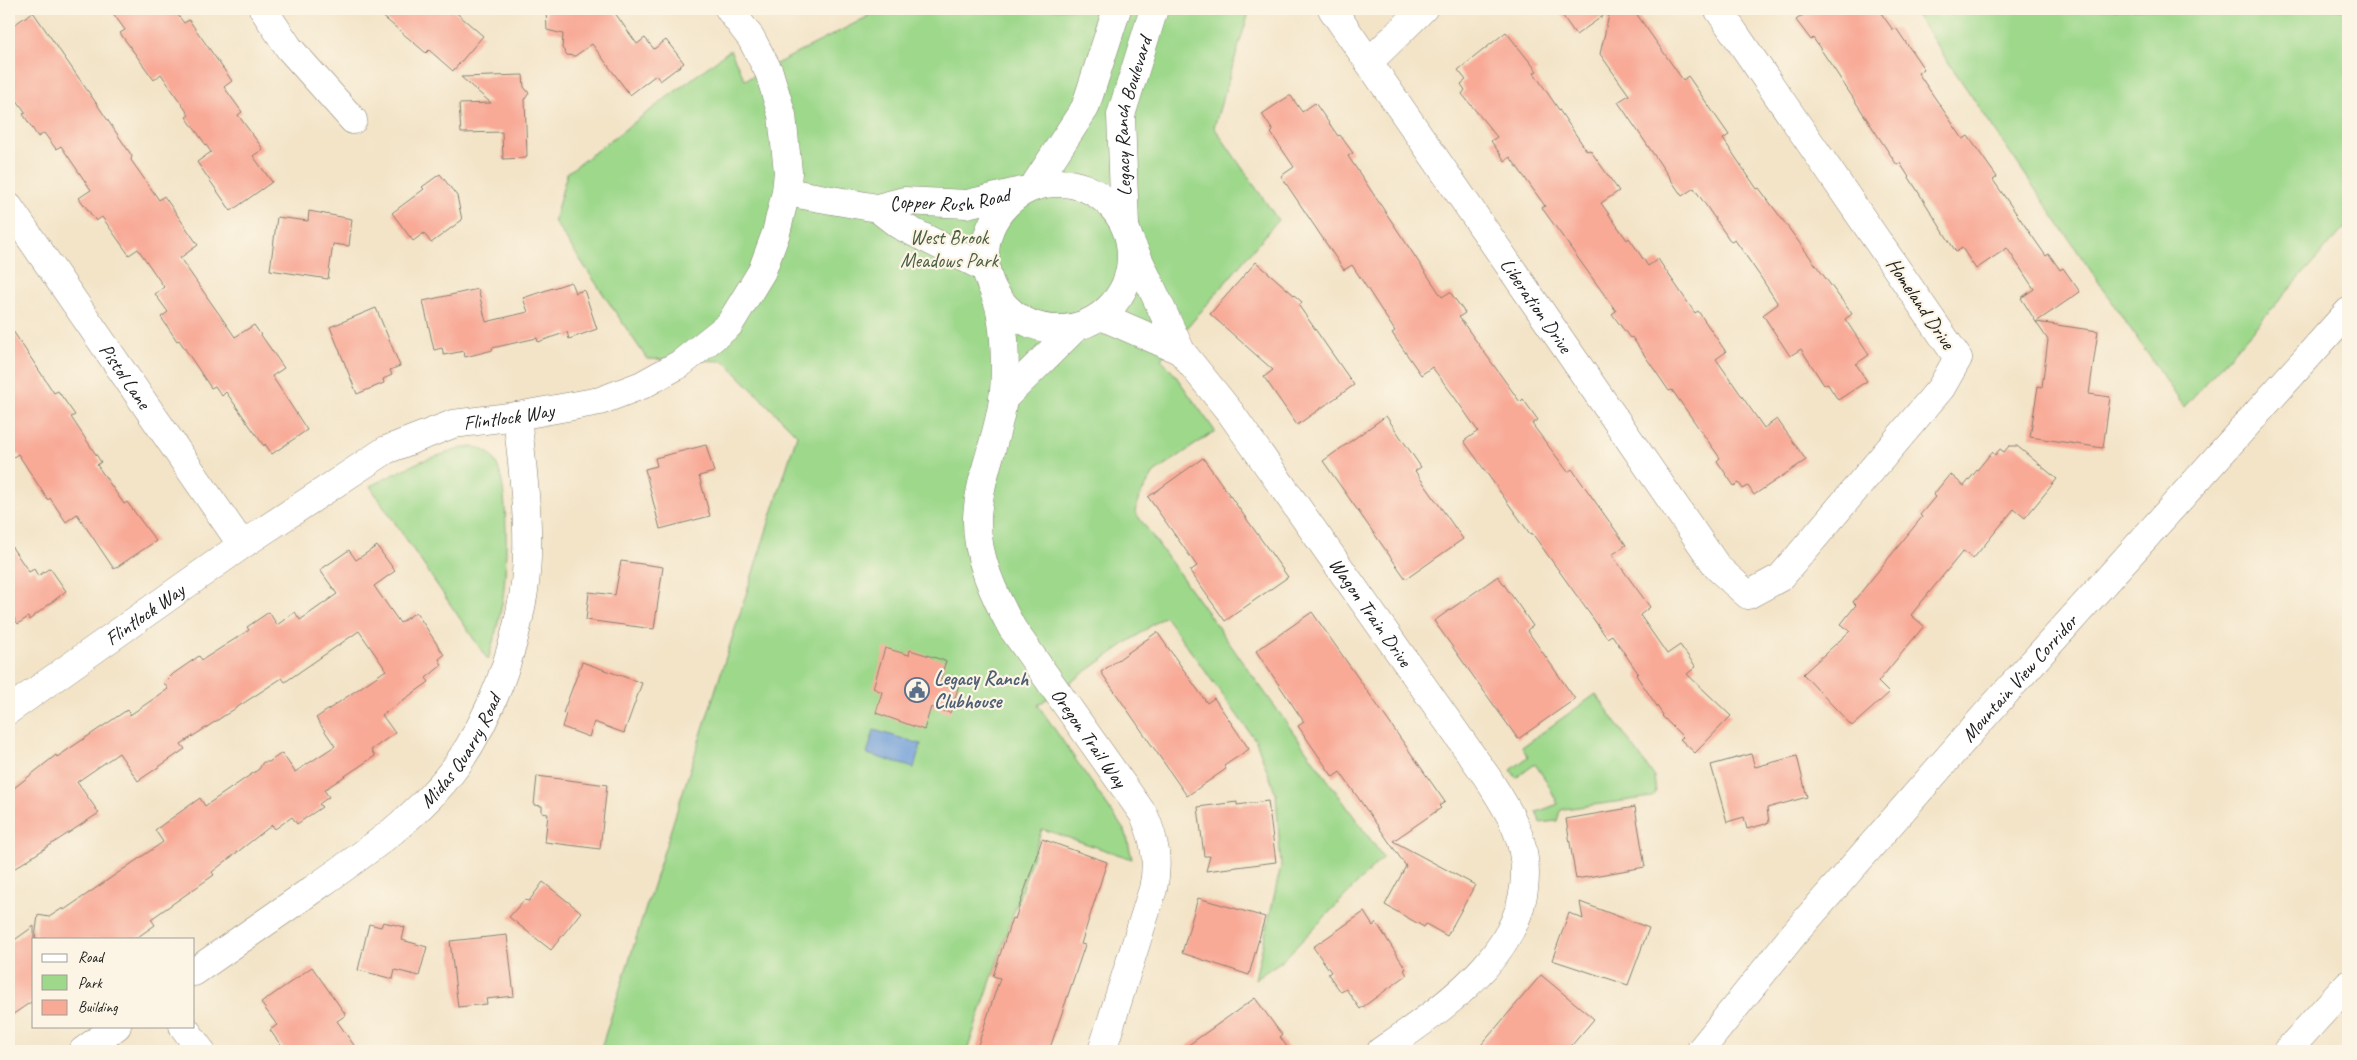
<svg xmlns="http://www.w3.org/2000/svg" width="2357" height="1060" font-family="Caveat,sans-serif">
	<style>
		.green { fill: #9dd88b; stroke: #5c7a54 }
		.water { fill: #6f9ed8; stroke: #465d7a }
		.building { fill: #f8aa97 }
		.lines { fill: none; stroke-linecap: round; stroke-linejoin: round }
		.street-casing { stroke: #888072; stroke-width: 29 }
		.secondary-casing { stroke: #888072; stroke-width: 29 }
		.highway-casing { stroke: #888072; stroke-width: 29 }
		.street { stroke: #fff; stroke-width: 28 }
		.secondary { stroke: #fff; stroke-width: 28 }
		.highway { stroke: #fff; stroke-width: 28 }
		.labels { text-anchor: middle; stroke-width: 4.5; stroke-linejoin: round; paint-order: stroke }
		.street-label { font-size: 20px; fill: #1c1c1c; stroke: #fcf5e5 }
		.park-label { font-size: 20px; fill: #495e43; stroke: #fcf5e5 }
		.service-label { font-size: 20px; font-weight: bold; fill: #4e5e75; stroke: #fcf5e5; text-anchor: start }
	</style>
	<rect width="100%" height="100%" fill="#fcf5e5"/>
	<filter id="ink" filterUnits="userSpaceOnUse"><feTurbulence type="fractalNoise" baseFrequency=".02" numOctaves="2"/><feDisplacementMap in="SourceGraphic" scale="10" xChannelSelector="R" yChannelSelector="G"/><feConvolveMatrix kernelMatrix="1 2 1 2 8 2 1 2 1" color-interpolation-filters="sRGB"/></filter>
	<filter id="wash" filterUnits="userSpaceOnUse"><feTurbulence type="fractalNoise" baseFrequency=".0096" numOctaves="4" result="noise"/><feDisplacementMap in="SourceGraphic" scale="20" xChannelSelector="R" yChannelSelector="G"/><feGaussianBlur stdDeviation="1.12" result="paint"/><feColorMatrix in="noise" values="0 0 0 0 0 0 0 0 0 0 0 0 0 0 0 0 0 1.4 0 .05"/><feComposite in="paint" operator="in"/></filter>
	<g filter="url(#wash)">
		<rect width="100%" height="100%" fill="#f3e4c8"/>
		<g class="green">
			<path d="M870,9H1250L1214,127L1278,220L1161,359L1170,368L1215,431L1154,473L1139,497L1135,512L1383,857L1283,960L1255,979L1281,866L1276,794L1256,741L1165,616L1038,705L1126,833L1132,859L1042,829L967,1051H600L797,435L724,361L647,359L554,221L567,173L730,50L745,80L867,17Z"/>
			<path d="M1912,9H2348V224L2184,407Z"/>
			<path d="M466,447C478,446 489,450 495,461C510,484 507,576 502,604C499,623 493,641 488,660L370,486L421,461Z"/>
			<path d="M1596,694L1654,776L1656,793L1652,797L1564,809L1560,811L1557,821L1540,823L1537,812L1558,804L1547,782L1535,764L1516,778L1511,770L1528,757L1522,747Z"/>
		</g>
		<path class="water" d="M874,730L921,744L914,768L867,754Z"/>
		<g id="blocks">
			<g class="building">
				<path d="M110,9H173L184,23L189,20L232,81L224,87L242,112L238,115L263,149L253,156L272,182L231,211L197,162L211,152L186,117L189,115L161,74L154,80L120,33L125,30Z"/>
				<path d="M374,9H452L483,36L453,71L429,50L426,53Z"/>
				<path d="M546,9H612L637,44L645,38L654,49L666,40L684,63L660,81L656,75L630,95L592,44L575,56L567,55L562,48L563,34L547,30Z"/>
				<path d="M1558,9H1633L1683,80L1688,76L1729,135L1723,139L1757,189L1759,188L1852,314L1845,319L1869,355L1856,364L1867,381L1838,400L1827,383L1824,385L1801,349L1790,356L1763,315L1778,304L1760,276L1735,240L1731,242L1694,188L1682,196L1618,102L1629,95L1600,54L1610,11L1576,35Z"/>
				<path d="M1812,9H1878L1893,30L1896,28L1924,69L1918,73L1963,139L1968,136L1997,177L1993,180L2046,256L2049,254L2060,270L2063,268L2080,292L2036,322L2021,298L2034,289L2007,248L1976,269L1962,248L1956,252L1900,163L1897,165L1834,69L1813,38L1811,40L1796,20Z"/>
				<path d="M33,12L94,100L132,156L131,160L159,200L164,196L198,245L180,258L235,337L254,325L284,368L272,376L307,430L272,454L265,444L264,446L226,392L222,396L215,386L211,388L179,340L177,341L161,317L168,312L155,294L164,287L138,249L129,255L102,217L96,221L79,198L91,190L61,146L56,149L44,133L38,137L23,114L26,113L9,89V28Z"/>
				<path d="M1506,32L1537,71L1534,73L1587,151L1590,150L1619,191L1601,203L1627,240L1629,238L1648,266L1658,259L1695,313L1698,311L1726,352L1716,359L1764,428L1777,419L1806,460L1754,495L1748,486L1743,489L1739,483L1734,486L1717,461L1720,458L1672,390L1669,391L1632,337L1630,338L1612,314L1616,311L1542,208L1545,206L1510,157L1505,161L1491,141L1497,137L1462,94L1465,90L1461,84L1466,80L1458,70Z"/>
				<path d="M523,75L524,87L529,93L525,99L527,155L526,158L503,159L502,132L461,133L459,104L491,103L461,77Z"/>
				<path d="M1289,96H1291L1302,112L1315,103L1338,136L1340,135L1353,153L1348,156L1442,297L1450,292L1465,313L1459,317L1520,402L1523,399L1538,420L1532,424L1568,472L1572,469L1626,545L1612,555L1650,607L1640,615L1667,654L1680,645L1696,667L1687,674L1731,716L1695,753L1680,739L1683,737L1662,716L1663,715L1636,675L1638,673L1612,635L1607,638L1532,533L1530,534L1464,441L1478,431L1453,395L1432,367L1421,375L1392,333L1395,331L1352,265L1344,270L1281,176L1294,167L1271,133L1273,131L1262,114Z"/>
				<path d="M440,174L457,196L462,220L431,243L424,233L413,241L392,213L424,189L422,187Z"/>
				<path d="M309,211L352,219L349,246L333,244L328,279L270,270L277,217L308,221Z"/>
				<path d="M1256,262L1302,302L1299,306L1354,385L1297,425L1264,377L1273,370L1210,314Z"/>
				<path d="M571,282L575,293L584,290L597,329L569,339L567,332L538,342L537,338L492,348L493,350L465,357L464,351L444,355L442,348L434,350L423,301L478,289L486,322L528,312L523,298Z"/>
				<path d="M376,308L400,366L390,370L392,375L383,379L384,383L357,394L330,327Z"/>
				<path d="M2036,322L2098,331L2089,394L2110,397L2103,448L2030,437L2038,386L2042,387L2048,340Z"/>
				<path d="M9,325L54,393L58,391L75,415L71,417L101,462L97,465L124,504L127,502L156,541L114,569L77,514L66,522L50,498L48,500L18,454L9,460Z"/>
				<path d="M1386,416L1421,467L1415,471L1463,539L1406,579L1323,461Z"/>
				<path d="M706,445L714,472L699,476L710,516L660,529L645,469L657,466L655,458Z"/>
				<path d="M2009,446H2017L2057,479L2025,518L2014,509L1973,559L1963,551L1911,615L1924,626L1878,682L1889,693L1852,726L1803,674L1850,631L1841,624L1856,605L1853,602L1922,517L1920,515L1935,497L1933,495L1950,474L1964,486L1992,452L1995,455L2000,449L2004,452Z"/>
				<path d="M1203,458L1288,577L1225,621L1190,571L1197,566L1148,497Z"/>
				<path d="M9,543L29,572L34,569L38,576L50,568L66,591L29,620L28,617L18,624L9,611Z"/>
				<path d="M377,546L395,571L374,586L400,623L416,612L444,655L439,659L442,665L426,678L429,682L382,715L395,733L371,750L375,756L324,790L329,797L319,804L322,807L297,824L292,817L275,829L272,825L212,872L214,875L151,919L155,925L135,939H35L38,915L49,917L63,908L64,910L163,842L155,830L200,798L205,806L259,769L263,762H269L282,753L295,772L335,746L316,718L386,670L359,631L285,682L282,678L181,744L185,749L138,781L119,753L77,782L99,813L9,872V792L56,755L57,757L127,710L130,715L168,689L164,683L173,674L199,656L202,660L249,630L247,627L269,612L277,625L295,612L300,620L337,594L320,570L349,550L356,560Z"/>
				<path d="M621,561L663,567L654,629L586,620L589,592L615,595Z"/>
				<path d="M1498,576L1533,626L1527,630L1575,699L1518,739L1434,621Z"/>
				<path d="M1312,612L1445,802L1439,806L1441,808L1393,841L1475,885L1447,936L1426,924L1424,927L1385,905L1406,866L1340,772L1333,777L1298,726L1304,722L1256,651Z"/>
				<path d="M1157,632L1207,703L1214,698L1249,749L1224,766L1226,769L1187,796L1101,672Z"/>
				<path d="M885,648L909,655L910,650L946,661L940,679L959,685L950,713L931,707L924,730L876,713L882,692L873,688Z"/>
				<path d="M582,662L642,683L624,733L594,722L589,737L562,727L566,714L563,713Z"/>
				<path d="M1751,754L1755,767L1797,756L1807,797L1767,808L1769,823L1747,829L1744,817L1727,822L1711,765Z"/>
				<path d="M537,776L607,785L600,849L545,842L548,814L542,813V806L534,805Z"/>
				<path d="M1268,801L1276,862L1206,871L1210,856H1204L1198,807L1237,802V805Z"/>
				<path d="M1635,807L1645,867L1576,879L1566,819Z"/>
				<path d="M1042,839L1107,862L1081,944L1085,945L1049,1051H976L1000,978L993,976L1012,918L1015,919Z"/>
				<path d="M543,882L581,912L551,950L509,917L524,900L529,901Z"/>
				<path d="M1198,898L1265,917L1249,975L1182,953Z"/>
				<path d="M1580,902L1649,928L1628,985L1552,960L1569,913L1583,919Z"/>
				<path d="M1364,912L1373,926L1376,922L1406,969L1404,970L1407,975L1360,1009L1346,989L1341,992L1328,974L1331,972L1313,947Z"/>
				<path d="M383,922L405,927L402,940L427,947L419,976L395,970L393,979L358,970L369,924L381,927Z"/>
				<path d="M34,926V1000L9,1017V944Z"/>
				<path d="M507,935L514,996L486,999L487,1004L458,1007L450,941Z"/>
				<path d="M312,967L346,1015L337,1021L358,1051H285L270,1030L277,1025L261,1003Z"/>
				<path d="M1541,975L1594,1019L1567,1051H1476Z"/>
				<path d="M1255,998L1282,1035L1280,1037L1290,1051H1180Z"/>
			</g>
		</g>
	</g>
	<g filter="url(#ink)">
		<use href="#blocks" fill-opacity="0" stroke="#888072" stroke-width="1"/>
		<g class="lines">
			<defs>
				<g id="street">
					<path d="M263,9L289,48L353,120"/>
					<path id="s1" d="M1332,9L1718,568L1748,595L1781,577L1941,388L1958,358L1718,9"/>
					<path d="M1369,62L1423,9"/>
					<circle cx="1058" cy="256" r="73"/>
					<path id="s2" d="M786,192L877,208L904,201L967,204L1021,191"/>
					<path id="s3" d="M9,207L242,545"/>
					<path d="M877,208L899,225L985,268"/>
					<path id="s4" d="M1130,241L1181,351L1230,412L1487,777C1502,801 1518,824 1523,852C1540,944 1446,1006 1381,1051"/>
					<path id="s5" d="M995,295C1002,309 1002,323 1004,339C1005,358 1006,380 1003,399C998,439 979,477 977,518C976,557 994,595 1012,628L1144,815C1155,840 1159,862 1153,889L1102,1051"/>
					<path d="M1101,316L1181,351"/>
					<path d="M1003,399L1074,329"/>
					<path id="s6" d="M9,710L242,545L386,450L453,424L517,416L600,401L642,385L680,364L729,325L762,271L776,233L786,192L788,172L782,115L769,72L751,38L729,9"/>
					<path id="s7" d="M194,972C233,945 272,918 312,890C364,854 419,817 457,765C491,716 513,656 523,597C533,541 523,474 517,416"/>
					<path d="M183,1026L201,1051"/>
					<path d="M83,1051L117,1026"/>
				</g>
				<g id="secondary">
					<path d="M1034,186L1085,108L1117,9"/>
					<path id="s8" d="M1125,226L1121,115L1154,9"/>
				</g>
				<g id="highway">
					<path id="s9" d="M1700,1051L1794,934L1989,711L2348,312"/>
					<path d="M2287,1051L2348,984"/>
				</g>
			</defs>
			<use href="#street" class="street-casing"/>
			<use href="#secondary" class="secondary-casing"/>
			<use href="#highway" class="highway-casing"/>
			<use href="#street" class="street"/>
			<use href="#secondary" class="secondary"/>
			<use href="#highway" class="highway"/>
		</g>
	</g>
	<defs>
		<symbol id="civic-ring" viewBox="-11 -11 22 22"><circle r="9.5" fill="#fcf5e5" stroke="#5c6f8a" stroke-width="1.5"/><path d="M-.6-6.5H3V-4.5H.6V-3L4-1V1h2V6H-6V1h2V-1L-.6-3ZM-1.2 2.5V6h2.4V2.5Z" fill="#5c6f8a"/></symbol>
	</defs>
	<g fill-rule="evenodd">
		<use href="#civic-ring" x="903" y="676" width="28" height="28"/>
	</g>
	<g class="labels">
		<g class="street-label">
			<text dy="7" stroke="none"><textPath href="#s8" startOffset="111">Legacy Ranch Boulevard</textPath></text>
			<text dy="7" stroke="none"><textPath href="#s2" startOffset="166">Copper Rush Road</textPath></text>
			<text transform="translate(1921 303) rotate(56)" y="7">Homeland Drive</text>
			<text dy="7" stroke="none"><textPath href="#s1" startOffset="360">Liberation Drive</textPath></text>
			<text dy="7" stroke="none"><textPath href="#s3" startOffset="205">Pistol Lane</textPath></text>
			<text dy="7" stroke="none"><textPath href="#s6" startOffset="586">Flintlock Way</textPath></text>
			<text dy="7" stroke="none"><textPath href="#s4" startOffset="444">Wagon Train Drive</textPath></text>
			<text dy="7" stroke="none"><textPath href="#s6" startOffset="166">Flintlock Way</textPath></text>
			<text dy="7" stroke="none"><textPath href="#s9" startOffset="491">Mountain View Corridor</textPath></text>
			<text dy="7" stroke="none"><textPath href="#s5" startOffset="478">Oregon Trail Way</textPath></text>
			<text dy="7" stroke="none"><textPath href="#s7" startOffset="350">Midas Quarry Road</textPath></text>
		</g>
		<g class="park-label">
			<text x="949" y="244">West Brook<tspan x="949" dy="23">Meadows Park</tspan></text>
		</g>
		<g class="service-label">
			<text x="934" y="685">Legacy Ranch<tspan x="934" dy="23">Clubhouse</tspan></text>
		</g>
	</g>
	<rect width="2357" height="1060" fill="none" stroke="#fcf5e5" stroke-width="30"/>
	<rect x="32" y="938" width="162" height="90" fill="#fcf5e5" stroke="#a29e95"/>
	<rect x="42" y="954" width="25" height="8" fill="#ffffff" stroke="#a29e95"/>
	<text x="78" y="962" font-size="15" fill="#1c1c1c">Road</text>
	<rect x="42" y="975" width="25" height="15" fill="#9dd88b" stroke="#a29e95"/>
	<text x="78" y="988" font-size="15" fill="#1c1c1c">Park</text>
	<rect x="42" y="1000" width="25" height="15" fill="#f8aa97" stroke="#a29e95"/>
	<text x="78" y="1012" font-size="15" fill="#1c1c1c">Building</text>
</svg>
